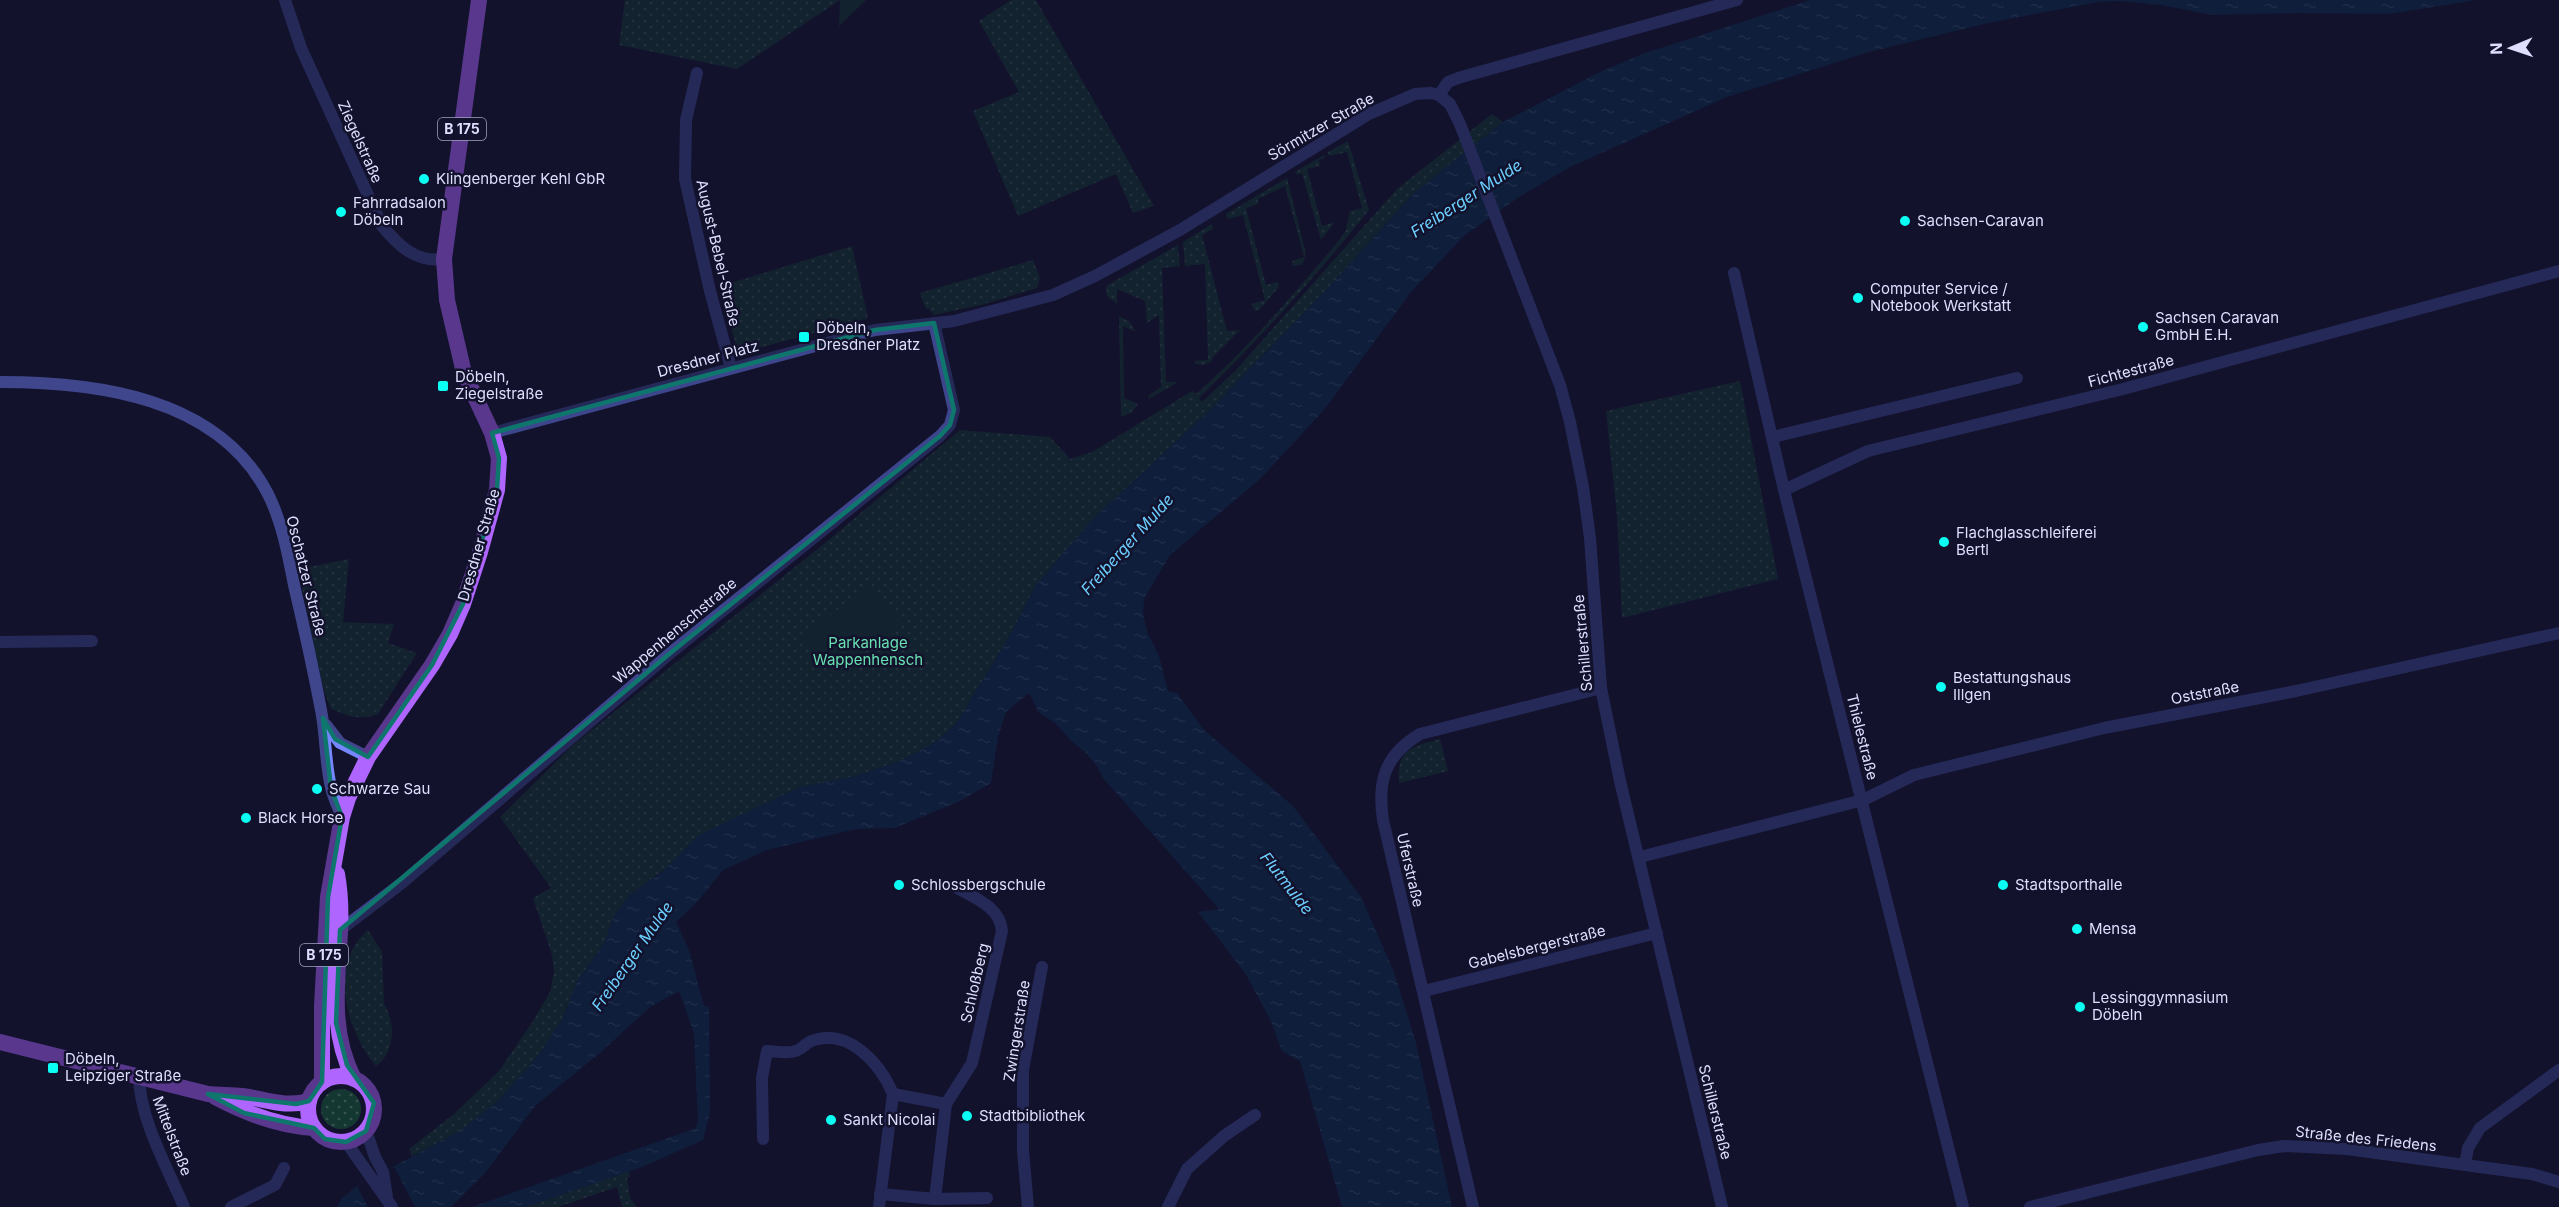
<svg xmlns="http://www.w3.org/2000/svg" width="2559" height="1207" font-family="Inter,sans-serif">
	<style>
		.green { fill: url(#green-dots) }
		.forest { fill: url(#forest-firs) }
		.pitch { fill: #153731 }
		.water { fill: url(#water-ripples) }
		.pier { fill: #13122d }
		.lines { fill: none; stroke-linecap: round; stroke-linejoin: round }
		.minor { stroke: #3d468c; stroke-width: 12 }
		.secondary { stroke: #7586ff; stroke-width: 12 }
		.primary { stroke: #af65ff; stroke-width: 16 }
		.marked { fill: none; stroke: #0f766e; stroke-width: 4.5; stroke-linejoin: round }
		.poi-dot { fill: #0bfef3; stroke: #13122d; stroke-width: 2 }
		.labels { text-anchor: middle; stroke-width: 5; stroke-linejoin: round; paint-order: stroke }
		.shield { fill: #13122d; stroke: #a1a2c0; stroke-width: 1.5 }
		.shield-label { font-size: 14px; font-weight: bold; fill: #dedfff }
		.street-label { font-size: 15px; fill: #dedfff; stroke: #13122d }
		.poi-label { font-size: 15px; fill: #dedfff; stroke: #13122d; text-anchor: start }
		.park-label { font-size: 15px; fill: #68e1b1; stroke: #13122d }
		.water-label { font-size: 16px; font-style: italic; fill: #6cd0ff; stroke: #13122d }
	</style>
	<defs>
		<pattern id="green-dots" width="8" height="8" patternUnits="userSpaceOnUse" patternTransform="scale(1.5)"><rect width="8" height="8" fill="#153731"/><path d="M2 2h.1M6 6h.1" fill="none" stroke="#375450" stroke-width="1.8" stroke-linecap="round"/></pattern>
		<pattern id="forest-firs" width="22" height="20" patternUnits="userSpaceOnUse" patternTransform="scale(1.5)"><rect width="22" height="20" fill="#153731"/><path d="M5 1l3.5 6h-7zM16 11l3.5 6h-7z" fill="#375450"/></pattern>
		<pattern id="water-ripples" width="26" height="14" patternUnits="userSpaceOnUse" patternTransform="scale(1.5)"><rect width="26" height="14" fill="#0b2d4d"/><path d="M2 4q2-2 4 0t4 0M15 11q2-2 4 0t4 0" fill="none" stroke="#2e4b68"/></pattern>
	</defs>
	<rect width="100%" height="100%" fill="#13122d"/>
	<g class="green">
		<path d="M625,0H840L737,69L619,45Z"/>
		<path d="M1011,0H1036L1154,206L1133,213L1116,174L1018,216L973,111L1019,92L979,21Z"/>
		<path d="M1492,114L1503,122L1414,193L1327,289L1209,411L1095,517L1035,587L1009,637L956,724L934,743L900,761L855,776L661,872L630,895L613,917L605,942L577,982L562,1020L538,1056L499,1100L460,1132L412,1156L409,1149L454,1114L499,1071L533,1021L550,992L554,972L552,955L533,898L551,888L500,817L573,745L825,543L960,430L1050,437L1070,459L1092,452L1192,391L1196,394C1250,347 1295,292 1341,238L1346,230L1350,211L1362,208L1347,152L1329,156L1328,152L1348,141L1369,210C1316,276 1260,339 1199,398L1202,402L1236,370L1397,189Z"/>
		<path d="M1324,155L1325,157L1319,160L1320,166L1307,169L1322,226L1335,222L1321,240L1302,173L1297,175L1295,172Z"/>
		<path d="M1287,178L1306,254L1302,265L1293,266L1292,261L1304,257L1285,186L1258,199V204L1246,208L1266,285L1278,282L1279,287L1259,310L1255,311L1251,304L1265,300L1243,215L1228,219L1226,214Z"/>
		<path d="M1212,224L1213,229L1202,235L1227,331L1240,330L1212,358V361L1204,365L1195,364V361L1208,360L1205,264L1185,266L1183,242Z"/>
		<path d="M1178,245L1180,266L1162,268L1166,382H1178L1149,399L1148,396L1161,387L1159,315L1147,323L1145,301L1117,289V304L1107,296L1106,286Z"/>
		<path d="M852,246L868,318L738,354L721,286Z"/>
		<path d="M1033,260L1040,278L1037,288L981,305L934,315L929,309H926L920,293Z"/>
		<path d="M1119,316L1129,321L1136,332L1123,326L1124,398L1138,404L1131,413L1121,417Z"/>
		<path d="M1740,381L1778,579L1622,618L1617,515L1606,411Z"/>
		<path d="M349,559L343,622L394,624L388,643L417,653L378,714C359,721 349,716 331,709L324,691L298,569Z"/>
		<path d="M1440,739L1448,771L1399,783C1396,749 1413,746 1440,739Z"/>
		<path d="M368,930L382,952L384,1004C396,1022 395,1053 376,1066C346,1032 328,964 368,930Z"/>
		<circle cx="341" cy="1109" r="20"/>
		<path d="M629,1171L630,1177L627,1178L630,1198L637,1207H622L617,1187L558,1207H526Z"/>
	</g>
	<path class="forest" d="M840,0H866L839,26Z"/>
	<path class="pitch" d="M869,585L900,624L833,677L802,637Z"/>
	<path class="water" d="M1810,0H2476L2389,14L2300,13L2212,15L2161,5L2119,1L2098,2L1988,23L1869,52L1727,97L1570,167L1519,197L1465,235L1411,292L1324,410L1260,479L1170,555L1144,599L1143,615L1148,634L1159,656L1168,691L1177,693L1204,730L1293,806L1361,897L1394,972L1416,1043L1452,1207H1342L1300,1061L1282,1051L1271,1021L1245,973L1198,912L1219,909L1103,778L1097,766L1085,752L1071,741L1055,723L1039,713L1029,693L1006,712L998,737L991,783L960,801L895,828L856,829L767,850L723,870L698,901L676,922L689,950L704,1006L709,1007L710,1112L703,1140L642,1167L526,1207H472L694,1129L698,1123L694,1033L679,991L650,1007L601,1052L535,1106L485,1173L451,1207H337L342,1198L357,1186L460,1131L499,1100L538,1056L562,1020L577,982L605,942L613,917L630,895L662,872L699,835L800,787L855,776L900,761L934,743L956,724L1009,637L1035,587L1063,553L1095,517L1209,411L1327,289L1414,193L1503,122L1600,72L1645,53Z"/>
	<path class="pier" d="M394,1167L415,1207H368L357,1186Z"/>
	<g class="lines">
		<g class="minor">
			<path d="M285,0L301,48L382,226C399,246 416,263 444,259"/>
			<path d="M697,73L686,120L685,179L710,291L731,368"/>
			<path d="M1439,95L1450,104L1460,124L1560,385L1570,422L1583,487L1590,538L1601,688L1620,781L1722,1207"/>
			<path d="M1734,273L1784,490L1963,1207"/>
			<path d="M492,433L875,330L954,321L1053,295L1095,276L1180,230L1369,114L1415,94L1431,93L1439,95L1448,82L1458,78L1737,0"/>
			<path d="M1773,437L2017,378"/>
			<path d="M1784,490L1868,451L2123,389L2559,271"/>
			<path d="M0,642L92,641"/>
			<path d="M1640,857L1863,800L1914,775L2104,728L2296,691L2559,633"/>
			<path d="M340,930L402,883L674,650L940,436L950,425L954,410L934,323"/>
			<path d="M1424,991L1657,933"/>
			<path d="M139,1075C139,1118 167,1167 184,1207"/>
			<path d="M893,1094L946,1104"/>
			<path d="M366,1131L375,1157L383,1172L387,1197"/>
			<path d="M763,1139L762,1078L767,1051C775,1051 787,1054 795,1051C801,1050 805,1044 811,1041C848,1027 880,1063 893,1094L879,1207"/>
			<path d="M346,1142L392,1207"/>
			<path d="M2465,1164L2468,1148L2480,1128L2559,1070"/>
			<path d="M880,1194L935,1199L946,1104L972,1063L1002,931C1000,906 974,898 954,886"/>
			<path d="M935,1199L987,1198"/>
			<path d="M231,1207L275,1185L284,1168"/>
			<path d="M1028,1207L1023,1151V1070L1042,967"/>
			<path d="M1168,1207L1187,1169L1224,1136L1255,1115"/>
			<path d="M1473,1207L1383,820C1377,781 1385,755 1420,734L1601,688"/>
			<path d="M2030,1207L2258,1150L2284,1146L2347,1149L2532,1174L2559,1182"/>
		</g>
		<g class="secondary">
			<path d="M0,382C96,382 218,397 268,494C282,522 288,554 294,585C304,627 313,668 321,710C326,735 325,762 331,787C333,797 338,807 342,817"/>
			<path d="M326,725L340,743L368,757"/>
		</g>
		<g class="primary">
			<path d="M337,874C350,945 319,1010 354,1079"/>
			<path d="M0,1042L208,1094C220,1095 231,1095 242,1096C266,1099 285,1108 309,1101"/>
			<circle cx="341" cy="1109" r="33"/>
			<path d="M322,1082V1006L328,897L342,817L348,798L368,757L432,665L450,634L463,604L480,552L497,490L499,458L492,433L464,373L447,300L444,259L479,0"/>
			<path d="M215,1097C245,1113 279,1126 314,1128"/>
		</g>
	</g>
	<path d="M0 0H2559V1207H0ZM934,323L954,410L950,425L940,436L674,650L340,930L336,1023L347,1065L374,1103L366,1131L346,1142L325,1139L314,1128L244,1113L208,1094L296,1104L309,1101L322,1082L328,897L342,817L331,788L323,718L335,739L368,757L432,665L463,604L497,490L499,458L492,433L875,330Z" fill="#13122d" fill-opacity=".55" fill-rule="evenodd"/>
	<path class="marked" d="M934,323L954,410L950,425L940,436L674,650L340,930L336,1023L347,1065L374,1103L366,1131L346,1142L325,1139L314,1128L244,1113L208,1094L296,1104L309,1101L322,1082L328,897L342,817L331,788L323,718L335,739L368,757L432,665L463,604L497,490L499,458L492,433L875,330Z"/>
	<g class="poi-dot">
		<circle cx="424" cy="179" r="6"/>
		<circle cx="341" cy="212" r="6"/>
		<circle cx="1905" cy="221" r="6"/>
		<circle cx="1858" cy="298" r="6"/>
		<circle cx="2143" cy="327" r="6"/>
		<rect x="798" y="331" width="12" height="12" rx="3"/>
		<rect x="437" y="380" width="12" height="12" rx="3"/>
		<circle cx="1944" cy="542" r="6"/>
		<circle cx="1941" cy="687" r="6"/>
		<circle cx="317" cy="789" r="6"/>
		<circle cx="246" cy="818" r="6"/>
		<circle cx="899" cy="885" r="6"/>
		<circle cx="2003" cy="885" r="6"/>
		<circle cx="2077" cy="929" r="6"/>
		<circle cx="2080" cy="1007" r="6"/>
		<rect x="47" y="1062" width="12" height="12" rx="3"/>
		<circle cx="967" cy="1116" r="6"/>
		<circle cx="831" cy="1120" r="6"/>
	</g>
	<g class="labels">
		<g class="shield">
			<rect x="438" y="118" width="48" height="22" rx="4.5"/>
			<rect x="300" y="944" width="48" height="22" rx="4.5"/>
		</g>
		<g class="shield-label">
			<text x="462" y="134">B 175</text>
			<text x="324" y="960">B 175</text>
		</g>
		<g class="street-label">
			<text transform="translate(1321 127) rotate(-30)" y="5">Sörmitzer Straße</text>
			<text transform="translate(360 142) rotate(66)" y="5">Ziegelstraße</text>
			<text transform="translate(718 253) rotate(77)" y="5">August-Bebel-Straße</text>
			<text transform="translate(708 359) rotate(-15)" y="5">Dresdner Platz</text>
			<text transform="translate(2131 371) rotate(-15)" y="5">Fichtestraße</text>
			<text transform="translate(479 545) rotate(-74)" y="5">Dresdner Straße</text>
			<text transform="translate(306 576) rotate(76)" y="5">Oschatzer Straße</text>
			<text transform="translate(675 631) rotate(-40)" y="5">Wappenhenschstraße</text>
			<text transform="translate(1583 643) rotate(-95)" y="5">Schillerstraße</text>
			<text transform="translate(2205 693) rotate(-11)" y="5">Oststraße</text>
			<text transform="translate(1862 737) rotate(76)" y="5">Thielestraße</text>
			<text transform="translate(1410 870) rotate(77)" y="5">Uferstraße</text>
			<text transform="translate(1537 947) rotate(-14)" y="5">Gabelsbergerstraße</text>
			<text transform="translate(975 983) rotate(-77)" y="5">Schloßberg</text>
			<text transform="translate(1017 1031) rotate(-81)" y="5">Zwingerstraße</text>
			<text transform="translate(1715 1112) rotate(76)" y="5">Schillerstraße</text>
			<text transform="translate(172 1136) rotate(69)" y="5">Mittelstraße</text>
			<text transform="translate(2366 1139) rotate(6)" y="5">Straße des Friedens</text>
		</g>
		<g class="poi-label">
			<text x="436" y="184">Klingenberger Kehl GbR</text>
			<text x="353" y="208">Fahrradsalon<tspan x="353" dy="17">Döbeln</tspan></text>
			<text x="1917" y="226">Sachsen-Caravan</text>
			<text x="1870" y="294">Computer Service /<tspan x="1870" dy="17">Notebook Werkstatt</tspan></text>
			<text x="2155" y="323">Sachsen Caravan<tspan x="2155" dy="17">GmbH E.H.</tspan></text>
			<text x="816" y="333">Döbeln,<tspan x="816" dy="17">Dresdner Platz</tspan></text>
			<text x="455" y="382">Döbeln,<tspan x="455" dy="17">Ziegelstraße</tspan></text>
			<text x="1956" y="538">Flachglasschleiferei<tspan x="1956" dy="17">Bertl</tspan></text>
			<text x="1953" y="683">Bestattungshaus<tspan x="1953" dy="17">Illgen</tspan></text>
			<text x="329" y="794">Schwarze Sau</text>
			<text x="258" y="823">Black Horse</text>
			<text x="911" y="890">Schlossbergschule</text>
			<text x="2015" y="890">Stadtsporthalle</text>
			<text x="2089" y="934">Mensa</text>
			<text x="2092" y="1003">Lessinggymnasium<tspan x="2092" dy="17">Döbeln</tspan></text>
			<text x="65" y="1064">Döbeln,<tspan x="65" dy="17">Leipziger Straße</tspan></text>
			<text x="979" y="1121">Stadtbibliothek</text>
			<text x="843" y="1125">Sankt Nicolai</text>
		</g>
		<g class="park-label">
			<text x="868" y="648">Parkanlage<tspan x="868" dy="17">Wappenhensch</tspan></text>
		</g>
		<g class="water-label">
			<text transform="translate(1466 198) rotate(-33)" y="6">Freiberger Mulde</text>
			<text transform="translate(1127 544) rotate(-48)" y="6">Freiberger Mulde</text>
			<text transform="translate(1287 883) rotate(52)" y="6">Flutmulde</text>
			<text transform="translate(632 956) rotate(-55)" y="6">Freiberger Mulde</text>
		</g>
	</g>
	<g transform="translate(2511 48) rotate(268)" stroke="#13122d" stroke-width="4.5" paint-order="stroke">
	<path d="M0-4.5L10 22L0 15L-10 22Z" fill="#dedfff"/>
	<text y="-9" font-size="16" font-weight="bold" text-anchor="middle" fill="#dedfff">N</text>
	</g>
</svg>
